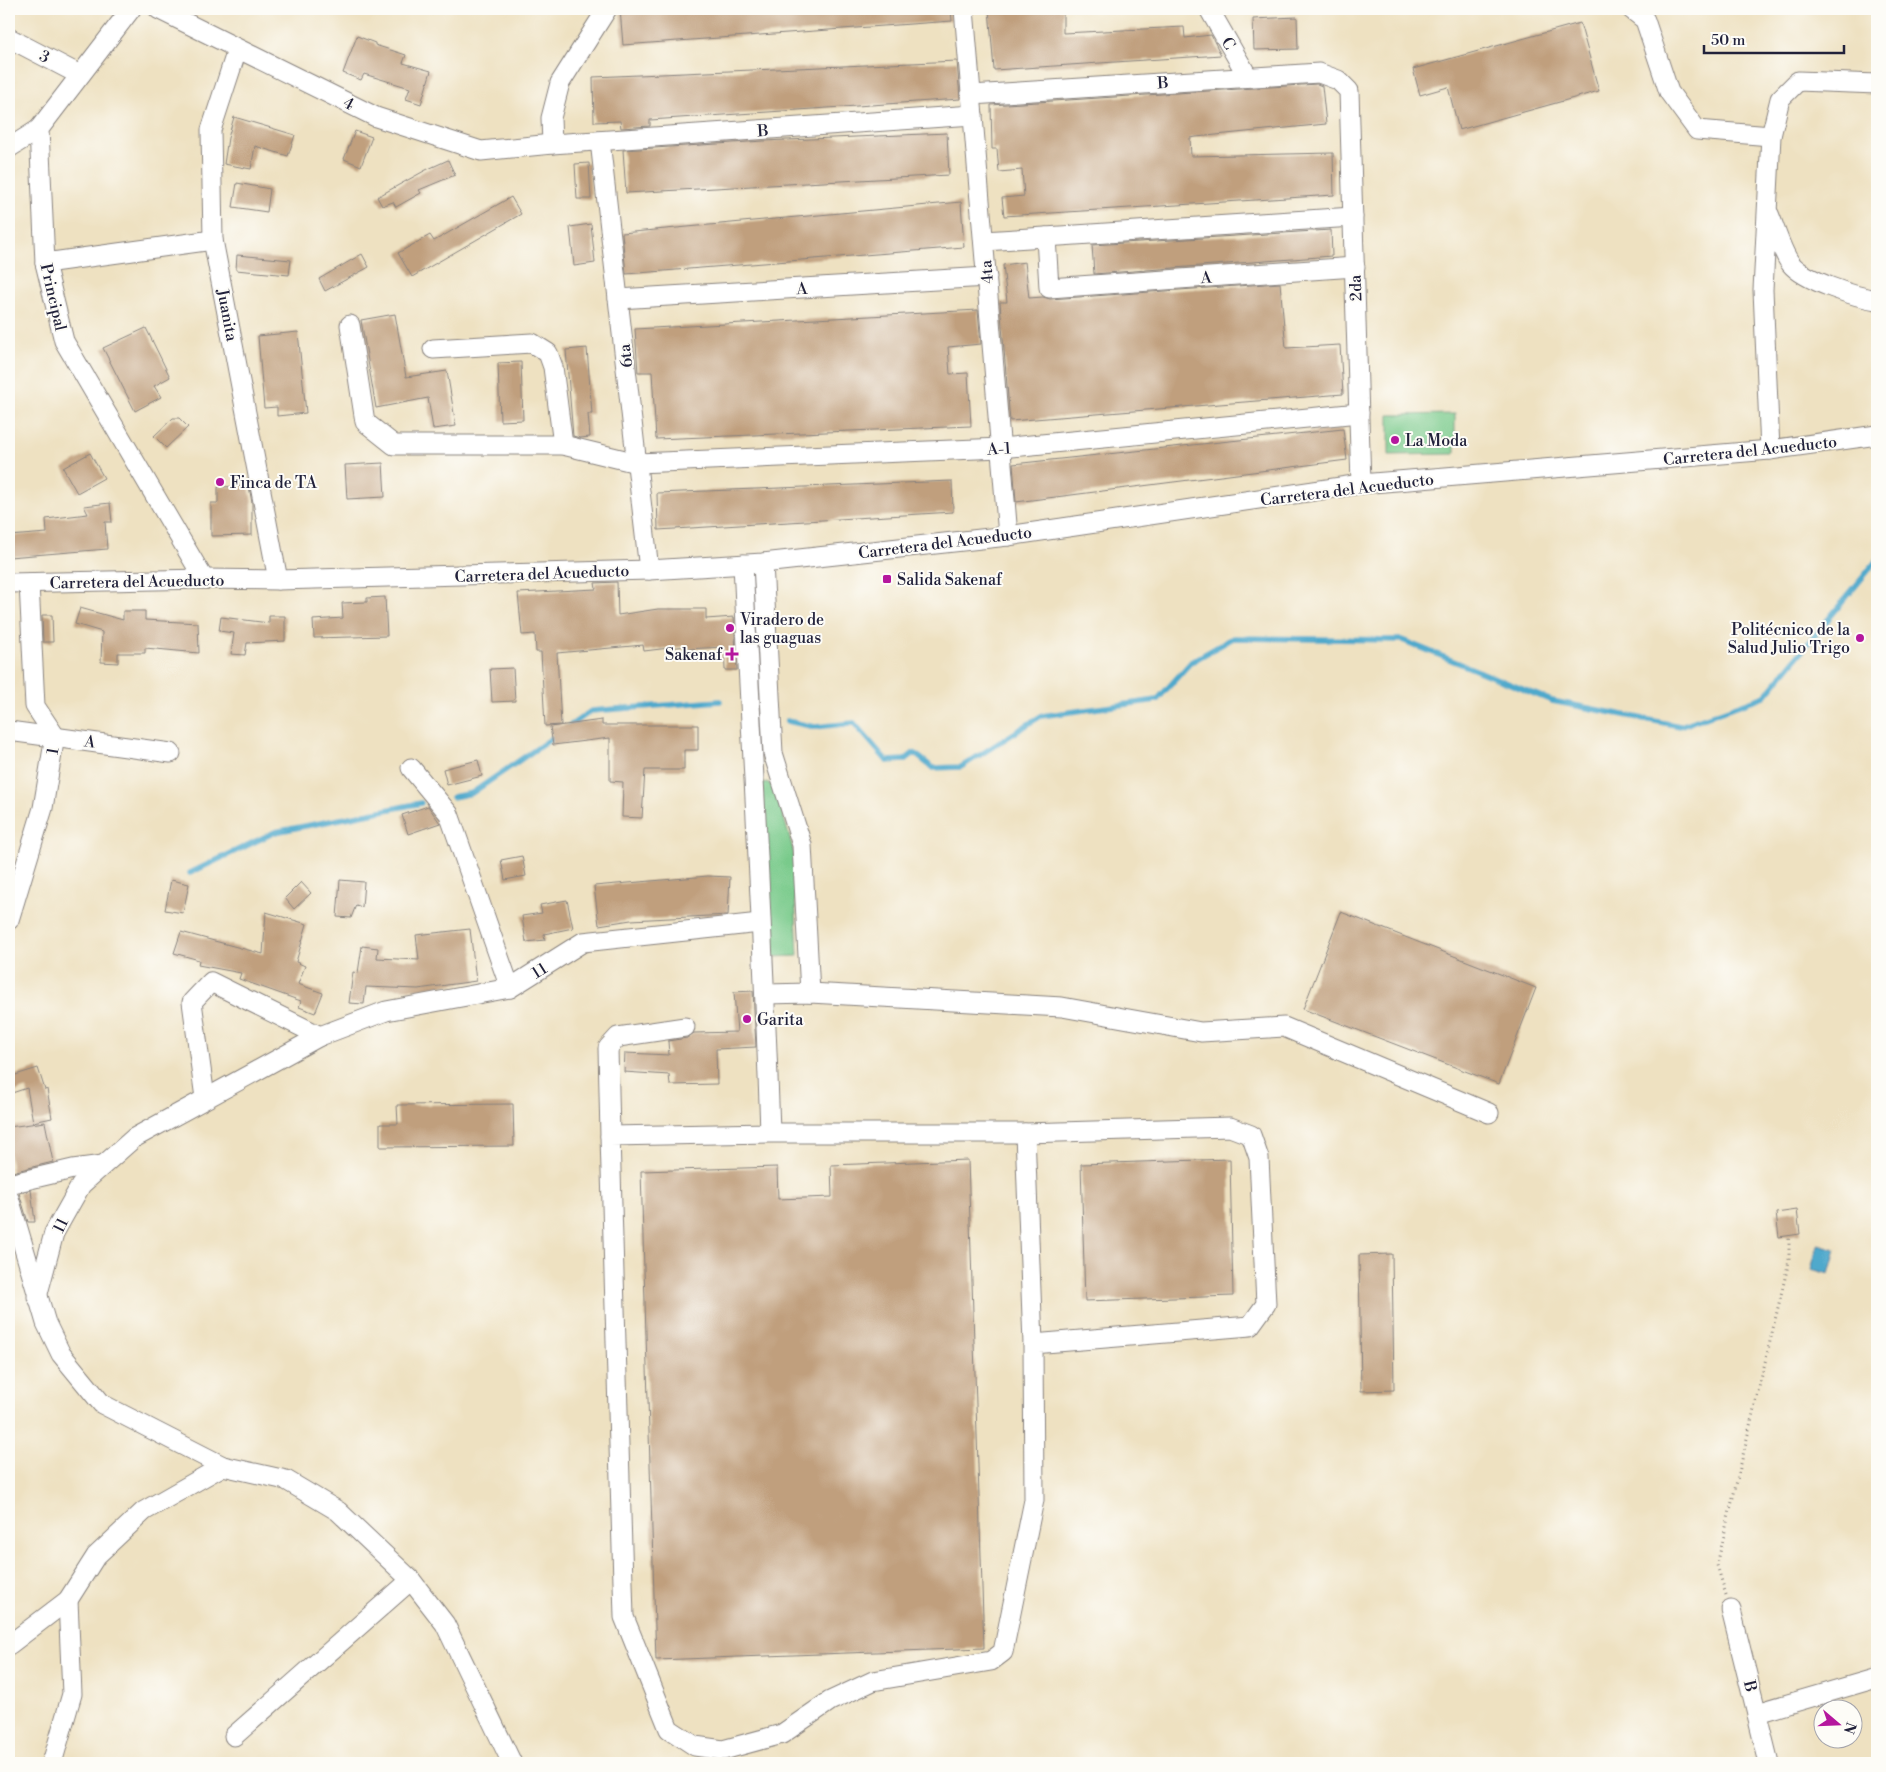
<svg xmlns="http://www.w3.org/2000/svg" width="1886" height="1772" font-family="'Libre Bodoni',serif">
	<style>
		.green { fill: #79ca8b; stroke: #4e7663 }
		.water { fill: #4fa9cc; stroke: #386684 }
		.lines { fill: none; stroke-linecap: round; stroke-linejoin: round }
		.stream { stroke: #4fa9cc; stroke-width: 5.5 }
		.building { fill: #c09f7d }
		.minor-casing { stroke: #88827e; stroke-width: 21 }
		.path { stroke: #88827e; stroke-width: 3; stroke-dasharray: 1 4; stroke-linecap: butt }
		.minor { stroke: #fff; stroke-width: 19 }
		.poi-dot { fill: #b5179e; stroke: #fdfcf7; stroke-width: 2 }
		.labels { text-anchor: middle; stroke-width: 4; stroke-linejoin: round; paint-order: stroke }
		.street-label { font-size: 16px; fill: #22223b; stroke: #fdfcf7 }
		.poi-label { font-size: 16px; fill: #22223b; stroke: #fdfcf7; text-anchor: start }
	</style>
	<rect width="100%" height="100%" fill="#fdfcf7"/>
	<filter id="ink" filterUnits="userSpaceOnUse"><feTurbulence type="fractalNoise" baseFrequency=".02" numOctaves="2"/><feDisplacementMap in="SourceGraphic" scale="10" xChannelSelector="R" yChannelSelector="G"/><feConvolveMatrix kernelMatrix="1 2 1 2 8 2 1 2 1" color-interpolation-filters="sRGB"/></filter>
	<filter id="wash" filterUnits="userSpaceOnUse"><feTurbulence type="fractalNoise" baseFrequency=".0096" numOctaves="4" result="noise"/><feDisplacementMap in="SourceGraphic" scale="20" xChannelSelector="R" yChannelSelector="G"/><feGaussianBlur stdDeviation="1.12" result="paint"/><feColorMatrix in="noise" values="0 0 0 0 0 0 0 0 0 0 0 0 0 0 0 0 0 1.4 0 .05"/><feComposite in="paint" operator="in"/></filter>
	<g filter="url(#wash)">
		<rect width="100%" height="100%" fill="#eee1c1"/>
		<g class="green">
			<path d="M1455,414V454L1389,455V415Z"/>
			<path d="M767,782L775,788L793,849L798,956L769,957L762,784Z"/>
		</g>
		<path class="water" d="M1818,1244L1836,1249L1829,1274L1811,1269Z"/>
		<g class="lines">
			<g class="stream">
				<path d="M787,721L815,727L854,723L887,761L905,760L914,753L933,768L961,767L1041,716L1157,700L1191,662L1233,638L1402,640L1552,701L1680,726L1765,696L1877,560"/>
				<path d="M567,728L591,711L720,701"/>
				<path d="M453,797L472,793L558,734"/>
				<path d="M190,873L275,832L421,803"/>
			</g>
		</g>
		<g id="blocks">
			<g class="building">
				<path d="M620,9H951L952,21L623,45Z"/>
				<path d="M989,9H1063V33L1184,27L1185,38L1211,35L1221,55L994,70Z"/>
				<path d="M1297,17L1298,49L1254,50L1253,19Z"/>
				<path d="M1580,23L1599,91L1459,130L1448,87L1420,95L1413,69Z"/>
				<path d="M357,36L375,43V45L406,55L403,63L431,71L421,104L406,99L410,88L364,74L361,80L343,73Z"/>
				<path d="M957,61L960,99L650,120V126L621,128L620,121L594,122L593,77Z"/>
				<path d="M1317,84L1322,86L1326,124L1196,137L1190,138L1191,156L1333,153L1334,195L1004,216L1002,198L1024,196L1022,170L999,172L997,149H992L991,105Z"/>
				<path d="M234,117L295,135L288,156L255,146L251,169L224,164L228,138Z"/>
				<path d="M355,131L372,137L361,166L344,159Z"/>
				<path d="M947,133L949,175L626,193L623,150L764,141Z"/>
				<path d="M448,160L455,175L419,190L421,193L396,207L393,202L382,206L377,197L426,170Z"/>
				<path d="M589,163L591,199H577L575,164Z"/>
				<path d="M237,183L270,189L267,212L233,207Z"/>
				<path d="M511,197L521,214L412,277L398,253L430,235L434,241Z"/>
				<path d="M961,202L964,247L626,274L622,233Z"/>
				<path d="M591,224L595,263L574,266L570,227Z"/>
				<path d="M1331,230L1332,256L1094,274L1092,245Z"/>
				<path d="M362,254L369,267L325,291L319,279Z"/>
				<path d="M237,255L291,260L289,275L236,270Z"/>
				<path d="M1025,262L1029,298L1043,297L1050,299L1280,283L1286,348L1340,345L1343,394L1010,421L1000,302H1007L1003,265Z"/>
				<path d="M978,310L981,344L948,347L950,374L968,373L971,426L656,439L652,372H638L635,329Z"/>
				<path d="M395,314L406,377L447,371L456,426L433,429L428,398L376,408L361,320Z"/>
				<path d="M146,328L170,377L154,386L161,397L135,411L103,348Z"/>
				<path d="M298,332L306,413L277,416V407L264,408L258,336Z"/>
				<path d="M587,348L592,414H588L590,437L580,438L573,436L566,350Z"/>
				<path d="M521,362L523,420L500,421L498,363Z"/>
				<path d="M173,418H179L188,427L166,448L154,436Z"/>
				<path d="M1343,429L1347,460L1016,502L1013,464Z"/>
				<path d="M90,453L104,478L77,493L63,468Z"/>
				<path d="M383,463L385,497L347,499L345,465Z"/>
				<path d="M952,481L953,512L658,530L657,493Z"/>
				<path d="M249,486L252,503V535L211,536V503H218V487Z"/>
				<path d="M110,503L112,522H105L107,549L9,557V536L47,533L46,519L88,514L84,506Z"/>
				<path d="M617,582L618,615L658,609H706V619L734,617L737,670H725L724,647L687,649L686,646L644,651L643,645L557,653L561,725L545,726L541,652H536L535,634L522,635L518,593L596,589L595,583Z"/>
				<path d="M385,597L387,636L314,638L313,620L343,618L342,603L367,602V598Z"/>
				<path d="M80,608L123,620V611H145V620L198,623L199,653L145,648V653H118V663L101,662L102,632L75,624Z"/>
				<path d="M42,615H52L53,642H43Z"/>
				<path d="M269,616H285V641L247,643L245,655L231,654L234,633L219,631L221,617L269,623Z"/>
				<path d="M513,668L515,701L492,702L490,669Z"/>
				<path d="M602,720V725H698V750H684V770H645L642,818L622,817L623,782L610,781V738L553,745L550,727Z"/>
				<path d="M478,760L482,776L447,785L443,769Z"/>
				<path d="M428,806L440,823L408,834L402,815Z"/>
				<path d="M522,856L526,876L505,880L501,860Z"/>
				<path d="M708,876L730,877L728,915L631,920L599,925L594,886Z"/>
				<path d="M171,880L189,884L183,913L165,910Z"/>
				<path d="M340,880L364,882L362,907L356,905L351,918L337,917Z"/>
				<path d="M301,882L311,893L294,909L285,898Z"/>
				<path d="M567,900L573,928L544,934L545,940L526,942L522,916L542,913L540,905Z"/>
				<path d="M266,912L307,924L296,962L305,966L298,984L323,993L315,1013L299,1007L301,1001L239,979L241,973L198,965L199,960L174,953L181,932L263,954Z"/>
				<path d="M1341,912L1536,988L1499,1084L1303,1009Z"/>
				<path d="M470,929L476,981L418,989L366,987L364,1004L349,1003L353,972L358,973L362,946L378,948L377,958L419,960L416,935Z"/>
				<path d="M753,991L756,1047L716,1049L717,1084L670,1085L669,1075L624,1072L625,1053L669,1055L668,1041L687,1038L694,1033L737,1032L734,992Z"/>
				<path d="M38,1068L45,1090L47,1089L52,1118L33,1122L27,1088L9,1094V1077Z"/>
				<path d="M513,1104L514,1146L380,1147V1124H398L397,1105Z"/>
				<path d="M45,1122L53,1162L12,1172L9,1152V1127Z"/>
				<path d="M1230,1159L1233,1296L1085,1301L1081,1164Z"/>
				<path d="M968,1160L984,1648L656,1660L641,1171L777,1167L778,1199L832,1197L831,1165Z"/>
				<path d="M31,1190L35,1222H28L19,1193Z"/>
				<path d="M1797,1210L1800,1234L1779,1237L1776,1213Z"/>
				<path d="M1392,1254L1394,1390L1361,1391L1359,1255Z"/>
			</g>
		</g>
	</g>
	<g filter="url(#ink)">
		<use href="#blocks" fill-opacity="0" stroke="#88827e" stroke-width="1"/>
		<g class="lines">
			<defs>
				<g id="minor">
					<path d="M131,9L39,129L45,263L64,341L204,579"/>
					<path d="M158,9L376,117L481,151L552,144L973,115"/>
					<path d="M964,9L1008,536"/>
					<path d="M1209,9L1248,77"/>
					<path d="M1631,9L1645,20L1669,92L1697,130L1771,136"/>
					<path d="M9,38L80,75"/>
					<path d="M237,50L211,130L213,240L278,580"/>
					<path d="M971,95L1319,73L1338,80L1349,91L1361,484"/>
					<path d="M600,141L649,570"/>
					<path d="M552,144L551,118L560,83L607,9"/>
					<path d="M9,148L39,129"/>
					<path d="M1769,214C1775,228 1782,253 1791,264C1805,281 1856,297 1877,300"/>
					<path d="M1046,237L1049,288L1355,267"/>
					<path d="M984,241L1353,217"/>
					<path d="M45,263L213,240"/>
					<path d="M618,299L987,277"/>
					<path d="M350,325L365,422L394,445H563L637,463L1001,448L1359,413"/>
					<path d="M433,349L532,343L548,353L553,367L563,445"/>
					<path d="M1770,450L1763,290L1771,136L1780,99L1798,81L1877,84"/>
					<path d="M763,563L773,753L802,845L810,993"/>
					<path d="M743,564C752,754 764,943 770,1133H1025L1230,1127L1251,1135L1259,1158L1266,1304L1250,1326L1033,1344L1034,1500L1003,1652L991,1661L873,1681L830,1701L782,1734L723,1750L695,1746L669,1729L624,1617L610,1136L770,1133"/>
					<path d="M9,583L204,579L278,580L649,570L763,563L1008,536L1361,484L1770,450L1877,435"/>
					<path d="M9,731L171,753"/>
					<path d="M411,768L449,814L510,988"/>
					<path d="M9,920L43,808L55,736L35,706L29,583"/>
					<path d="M766,994L810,993L1062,1007L1201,1032L1284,1027L1489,1113"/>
					<path d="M205,1098L192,1002L211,982L320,1036"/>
					<path d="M1025,1133L1033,1344"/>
					<path d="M610,1136L608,1048L618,1037L685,1027"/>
					<path d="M9,1184L73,1169L103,1165"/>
					<path d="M9,1198L46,1323L61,1354L102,1404L223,1466L286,1480L338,1511L411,1580L445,1624L512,1763"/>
					<path d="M37,1297L54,1233L81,1185L134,1138L320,1036L386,1011L510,988L583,942L760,923"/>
					<path d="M1731,1610L1769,1763"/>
					<path d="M9,1645L68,1600L96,1556L144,1511L223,1466"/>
					<path d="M1757,1713L1877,1678"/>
					<path d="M234,1736L411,1580"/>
					<path d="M52,1763L72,1694L68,1600"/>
				</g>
			</defs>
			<use href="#minor" class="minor-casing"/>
			<path class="path" d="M1726,1595L1717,1565L1789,1261V1236"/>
			<use href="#minor" class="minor"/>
		</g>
	</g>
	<g class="poi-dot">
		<circle cx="1395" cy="440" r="5"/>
		<circle cx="220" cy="482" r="5"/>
		<rect x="882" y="574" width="10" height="10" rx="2.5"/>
		<circle cx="730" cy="628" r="5"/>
		<circle cx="1860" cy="638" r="5"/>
		<path d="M729.5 646.5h5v5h5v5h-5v5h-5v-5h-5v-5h5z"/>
		<circle cx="747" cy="1019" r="5"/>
	</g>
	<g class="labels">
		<g class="street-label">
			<text transform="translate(1229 43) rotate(60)" y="6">C</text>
			<text transform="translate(45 56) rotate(27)" y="6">3</text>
			<text transform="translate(1163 82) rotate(-4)" y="6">B</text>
			<text transform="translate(349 103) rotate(28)" y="6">4</text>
			<text transform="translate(763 130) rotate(-4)" y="6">B</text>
			<text transform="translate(986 272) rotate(-95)" y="6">4ta</text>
			<text transform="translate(1206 277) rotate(-4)" y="6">A</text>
			<text transform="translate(802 288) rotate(-3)" y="6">A</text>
			<text transform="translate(1355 288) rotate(-92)" y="6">2da</text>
			<text transform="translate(54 297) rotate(77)" y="6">Principal</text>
			<text transform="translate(228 315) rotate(79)" y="6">Juanita</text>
			<text transform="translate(625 356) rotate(-97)" y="6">6ta</text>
			<text transform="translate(999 448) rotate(-4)" y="6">A-1</text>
			<text transform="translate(1750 450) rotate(-6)" y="6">Carretera del Acueducto</text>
			<text transform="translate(1347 489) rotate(-7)" y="6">Carretera del Acueducto</text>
			<text transform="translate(945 542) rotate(-7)" y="6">Carretera del Acueducto</text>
			<text transform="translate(542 573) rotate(-2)" y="6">Carretera del Acueducto</text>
			<text transform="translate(137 581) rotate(-1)" y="6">Carretera del Acueducto</text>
			<text transform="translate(90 741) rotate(8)" y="6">A</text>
			<text transform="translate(52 751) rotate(-81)" y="6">1</text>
			<text transform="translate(539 970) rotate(-32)" y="6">11</text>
			<text transform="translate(60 1225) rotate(-64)" y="6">11</text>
			<text transform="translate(1751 1686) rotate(76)" y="6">B</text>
		</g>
		<g class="poi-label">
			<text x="1405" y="446">La Moda</text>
			<text x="230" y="488">Finca de TA</text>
			<text x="897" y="585">Salida Sakenaf</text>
			<text x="740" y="625">Viradero de<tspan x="740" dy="18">las guaguas</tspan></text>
			<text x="1850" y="635" text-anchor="end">Politécnico de la<tspan x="1850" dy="18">Salud Julio Trigo</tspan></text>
			<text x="722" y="660" text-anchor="end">Sakenaf</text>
			<text x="757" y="1025">Garita</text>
		</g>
	</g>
	<rect width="1886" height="1772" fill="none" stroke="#fdfcf7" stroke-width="30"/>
	<g transform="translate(1838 1724) rotate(109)"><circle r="24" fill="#fdfcf7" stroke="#a5a5ac"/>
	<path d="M0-4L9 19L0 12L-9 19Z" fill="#b5179e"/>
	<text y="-8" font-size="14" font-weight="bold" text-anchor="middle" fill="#22223b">N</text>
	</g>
	<path d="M1704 45v8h140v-8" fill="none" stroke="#22223b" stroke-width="2.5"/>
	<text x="1711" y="45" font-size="15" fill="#22223b" stroke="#fdfcf7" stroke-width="4" paint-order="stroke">50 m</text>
</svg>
